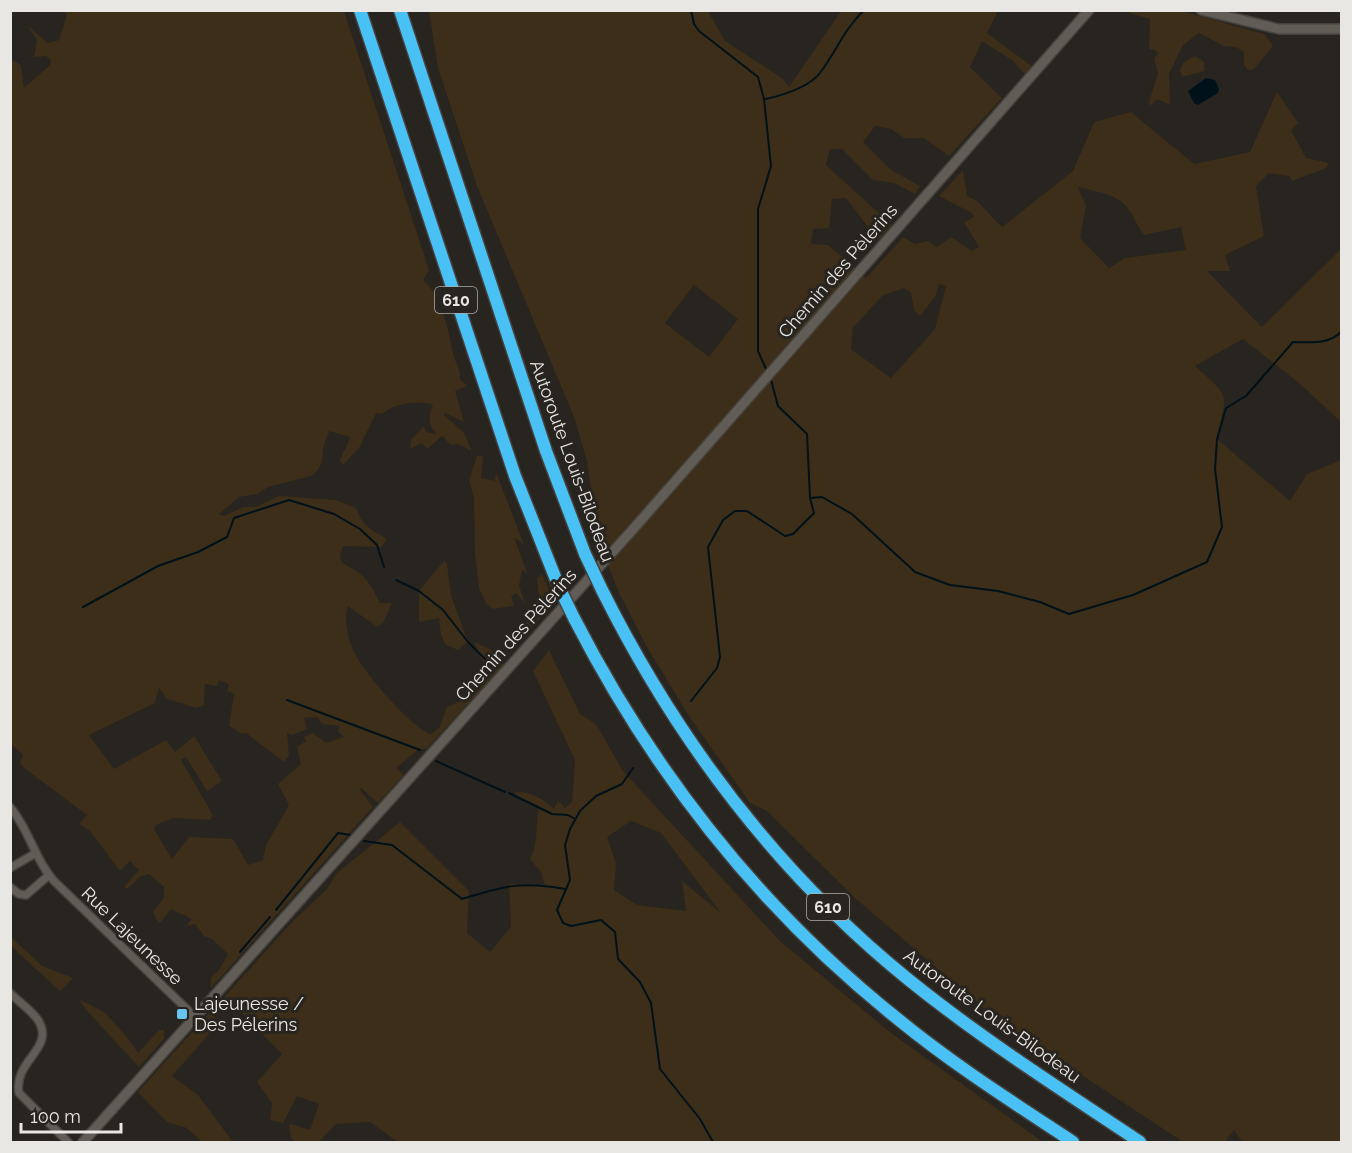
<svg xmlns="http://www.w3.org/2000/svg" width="1352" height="1153" font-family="Raleway,sans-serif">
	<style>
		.green { fill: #3c2e18; fill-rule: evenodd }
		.water { fill: #01111a }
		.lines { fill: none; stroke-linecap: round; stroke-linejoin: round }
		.stream { stroke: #01111a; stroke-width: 2 }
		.minor-casing { stroke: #45413d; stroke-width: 10 }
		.tertiary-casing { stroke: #45413d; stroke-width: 12 }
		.motorway-casing { stroke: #45413d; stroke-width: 15 }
		.minor { stroke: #615c55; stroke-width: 7 }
		.tertiary { stroke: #615c55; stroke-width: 9 }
		.motorway { stroke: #49c1f5; stroke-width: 12 }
		.motorway-bridge-casing { stroke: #45413d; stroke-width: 15; stroke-linecap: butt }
		.motorway-bridge { stroke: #49c1f5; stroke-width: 12 }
		.poi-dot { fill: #67c4ef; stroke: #28241f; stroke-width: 2 }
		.labels { text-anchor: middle; stroke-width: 6; stroke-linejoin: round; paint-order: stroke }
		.shield { fill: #28241f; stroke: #afaca8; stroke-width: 1.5 }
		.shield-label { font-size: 16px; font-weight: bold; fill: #e9e7e3 }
		.street-label { font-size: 18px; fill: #e9e7e3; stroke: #28241f }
		.poi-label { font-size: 18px; fill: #e9e7e3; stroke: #28241f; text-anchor: start }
	</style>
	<rect width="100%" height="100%" fill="#28241f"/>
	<g class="green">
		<path d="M64,11H344L429,270L423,280C442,296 448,329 453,353C455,364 461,367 460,379L467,386L455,391L464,422L445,413L444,415L464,433L472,451L458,444L451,445L442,436L427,449L422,443L410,449L411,440L424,426L426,432L437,434C428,426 428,416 433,405C420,399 392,404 382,414L376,413L359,448L343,465L340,461C342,452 348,446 350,437L329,431L323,448L322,462L318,470L311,476L268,487L258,494L239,497L219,514L224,516L243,507H256L279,496L336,500L356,508C365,529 369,528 387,539L381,547L343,546L340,557L342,563C366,575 368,580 380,603H392L383,623L377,627L348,606C343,620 348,639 354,652C363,671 412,729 431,734L439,728L447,707L465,699L486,670L474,642L498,653L504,665L426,749H419L396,768L404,775L378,803L361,788L360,790L373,807L210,989L211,978L219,970L228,954L212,939L204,936L195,924L186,926L192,919L171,909L161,922H158L153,912L164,898V887L149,874L141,876L127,889L124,887L139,870L130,861L120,871L90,831L79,824L87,815L24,768L20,763L23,755L11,744V59L21,65L24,88L50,65L51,60L46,56L34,57L37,40L27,25L48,43L59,40L67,15ZM219,680L229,684L227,691L234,694L229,726L242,734L246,733L284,762L289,755L287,733L292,735L307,729L304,718L317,717L322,724L340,726L338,731L344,737L326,743L313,733L304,737L306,741L297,747L301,764L278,784L289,805L266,845L263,860L248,865L233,839L189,837L172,859L154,829L156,825L173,818L210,820L213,815L181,760L186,757L207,791L222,781L194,736L175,752L166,740L114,769L89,735L155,703L159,688L167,699L197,708L204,705L205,684L217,686Z"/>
		<path d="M429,11H708L725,41L782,78L789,87L841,11H998L987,33L1033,67L1025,75L1013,61L982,41L970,67L1002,98L949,156L924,138H904L891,129L875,126L863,142L891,170L920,186L915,194L894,183L873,180L842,149H830L826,165L892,225L878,240L846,198L832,199L829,228L813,229L811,244L828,245L866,278L903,237L915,244L928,241L937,247L951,237L972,251L979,247L964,222L974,217L972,213L939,196L963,170L967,196L977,201L1002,227L1073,171L1094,122L1131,112L1194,164L1250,152L1277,92L1298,123L1291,130L1306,158L1329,163L1326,168L1292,181L1289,176L1269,173L1256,186L1264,236L1225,255L1230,271H1207L1262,327L1341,249V422L1299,383L1243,339L1195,366C1233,400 1226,392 1217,439L1290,501L1307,474L1341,460V1142H1242L1234,1130L1225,1142H1183L995,1018L855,898L767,811L750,803L689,716L648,649L619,593L599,543L587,461L574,417L477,186L438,68ZM1078,187C1096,192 1119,194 1129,210C1135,218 1137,226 1144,235L1181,227L1186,250L1125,258L1109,268L1080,238L1086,206ZM939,284L946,286L935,329L891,378L851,349L853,328L882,296L904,288L911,293L914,310L920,316L935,297ZM694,285L738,319L709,357L665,323Z"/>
		<path d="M1130,11H1182L1264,34L1272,44V47L1254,69L1248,70L1244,65V52L1236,47L1224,46L1199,33L1183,45L1169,74L1170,105L1157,99L1150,106L1149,101L1158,74L1154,58L1158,54L1155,50L1149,49L1150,19L1129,13Z"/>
		<path d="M1195,56L1204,62V71L1182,77L1180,70L1184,62Z"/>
		<path d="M477,456H483L481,478L495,481L496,472L524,545L514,537L527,573L522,570L519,586L526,605L516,593L511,596L514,606L492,609L486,603L479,588L475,553L474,498L469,480Z"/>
		<path d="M444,561L447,564L451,595L468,642L458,650L446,645L441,635L439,618L419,622V591Z"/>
		<path d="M542,574L553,599L551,606L515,647L506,644L533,615L534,618L539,612L536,599L539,597L537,578Z"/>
		<path d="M549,650L580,714L596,724L623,771L780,941L891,1033L1043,1142H398L370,1122L336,1124L319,1142H295L291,1138L289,1126L291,1124L310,1130L319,1104L297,1096L283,1123L270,1120L272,1103L257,1082L282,1054L230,1001L216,1006L294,920L327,889L337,873L400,822L469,891L467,933L490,952L511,927L509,884L545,885L541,872L530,859C539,842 535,825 539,806L515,795L516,792C529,791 545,799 554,809L558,801L565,808L572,802L575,760L533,671ZM631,821L661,833L721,913L682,881L686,911L637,905L614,890L616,864L607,837Z"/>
		<path d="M10,936L42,966L73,978L60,991L11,946Z"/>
		<path d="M79,999L104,1012L127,1037L138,1053L159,1030H164V1039L139,1067C131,1058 80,1005 79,999Z"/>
		<path d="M213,1009L217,1025L172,1076L198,1095L233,1142H202L187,1128L167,1122L138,1092Z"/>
	</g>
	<path class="water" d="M1206,78L1215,80L1219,89L1218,93L1198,105L1194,103L1188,91Z"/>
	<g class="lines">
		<g class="stream">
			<path d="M691,10L694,24L699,31L758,77L764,99L771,166L758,209V351L767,371"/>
			<path d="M766,99C783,95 809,87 820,73C837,50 843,31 864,10"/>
			<path d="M810,498L822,497L852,514L915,572L950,585L998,591L1040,602L1069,614L1133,595L1207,562L1222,527L1215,469L1217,439L1226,408L1246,396L1293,342C1310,342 1329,345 1342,331"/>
			<path d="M396,580L419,591L443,610L468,642L492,666"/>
			<path d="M83,607L158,566L198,552L227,537L234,518L289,500L334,514L360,529L377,545L384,567"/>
			<path d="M287,700L420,750"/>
			<path d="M691,701L717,668L720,657L708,547L723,520L735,511H747L785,536L793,534L814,513L810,498L807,434L778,406L770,376"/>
			<path d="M436,761L505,792"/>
			<path d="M633,768L622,784L596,796L580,811L570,829L565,845L570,880L557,910L563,923L571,926L601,920L615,932L618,959L640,982L651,1003L660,1069L700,1119L713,1142"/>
			<path d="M509,793L552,814L568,815L575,819"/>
			<path d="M364,841L392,845L462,899C504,886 521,881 565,889"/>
			<path d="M276,910L338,833L350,835"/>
			<path d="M240,952L270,917"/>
		</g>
		<defs>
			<g id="minor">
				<path d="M10,807C29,829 34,858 53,880L195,1017"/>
				<path d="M10,868L36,853"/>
				<path d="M10,887L19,894L26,895L49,875"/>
				<path d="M10,993C19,1002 31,1010 38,1020C56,1049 13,1060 19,1093L68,1142"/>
			</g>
			<g id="tertiary">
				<path d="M1201,10L1279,29H1342"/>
				<path d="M83,1142L635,527L1089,10"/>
			</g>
			<g id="motorway">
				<path d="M360,10L515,476L559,587"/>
				<path d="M400,10L546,451L585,554"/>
				<path d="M602,590C677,740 778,874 909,980C982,1039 1062,1090 1140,1142"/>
				<path d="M574,618C654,774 762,911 899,1020C954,1065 1014,1103 1073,1142"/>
			</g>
		</defs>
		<use href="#minor" class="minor-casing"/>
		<use href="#tertiary" class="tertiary-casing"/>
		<use href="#motorway" class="motorway-casing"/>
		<use href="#minor" class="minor"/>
		<use href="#tertiary" class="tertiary"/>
		<use href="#motorway" class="motorway"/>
		<defs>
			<g id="motorway-bridge">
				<path d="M585,554L602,590"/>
				<path d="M559,587L574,618"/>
			</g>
		</defs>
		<use href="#motorway-bridge" class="motorway-bridge-casing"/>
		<use href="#motorway-bridge" class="motorway-bridge"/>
	</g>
	<rect class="poi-dot" x="176" y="1008" width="12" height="12" rx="3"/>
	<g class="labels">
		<g class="shield">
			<rect x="435" y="287" width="42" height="26" rx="4.5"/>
			<rect x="807" y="894" width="42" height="26" rx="4.5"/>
		</g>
		<g class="shield-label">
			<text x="456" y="306">610</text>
			<text x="828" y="913">610</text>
		</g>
		<g class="street-label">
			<text transform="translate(838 271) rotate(-49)" y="6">Chemin des Pèlerins</text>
			<text transform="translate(572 461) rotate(70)" y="6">Autoroute Louis-Bilodeau</text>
			<text transform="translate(516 635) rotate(-48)" y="6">Chemin des Pèlerins</text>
			<text transform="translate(132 936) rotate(44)" y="6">Rue Lajeunesse</text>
			<text transform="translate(992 1016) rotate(36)" y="6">Autoroute Louis-Bilodeau</text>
		</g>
		<g class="poi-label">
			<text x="194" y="1010">Lajeunesse /<tspan x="194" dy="21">Des Pélerins</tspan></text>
		</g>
	</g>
	<rect width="1352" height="1153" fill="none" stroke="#e9e7e3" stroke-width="24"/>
	<path d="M21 1123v9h100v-9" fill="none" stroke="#e9e7e3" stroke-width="3"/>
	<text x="30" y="1123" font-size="18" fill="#e9e7e3" stroke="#28241f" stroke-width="4.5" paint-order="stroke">100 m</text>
</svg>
